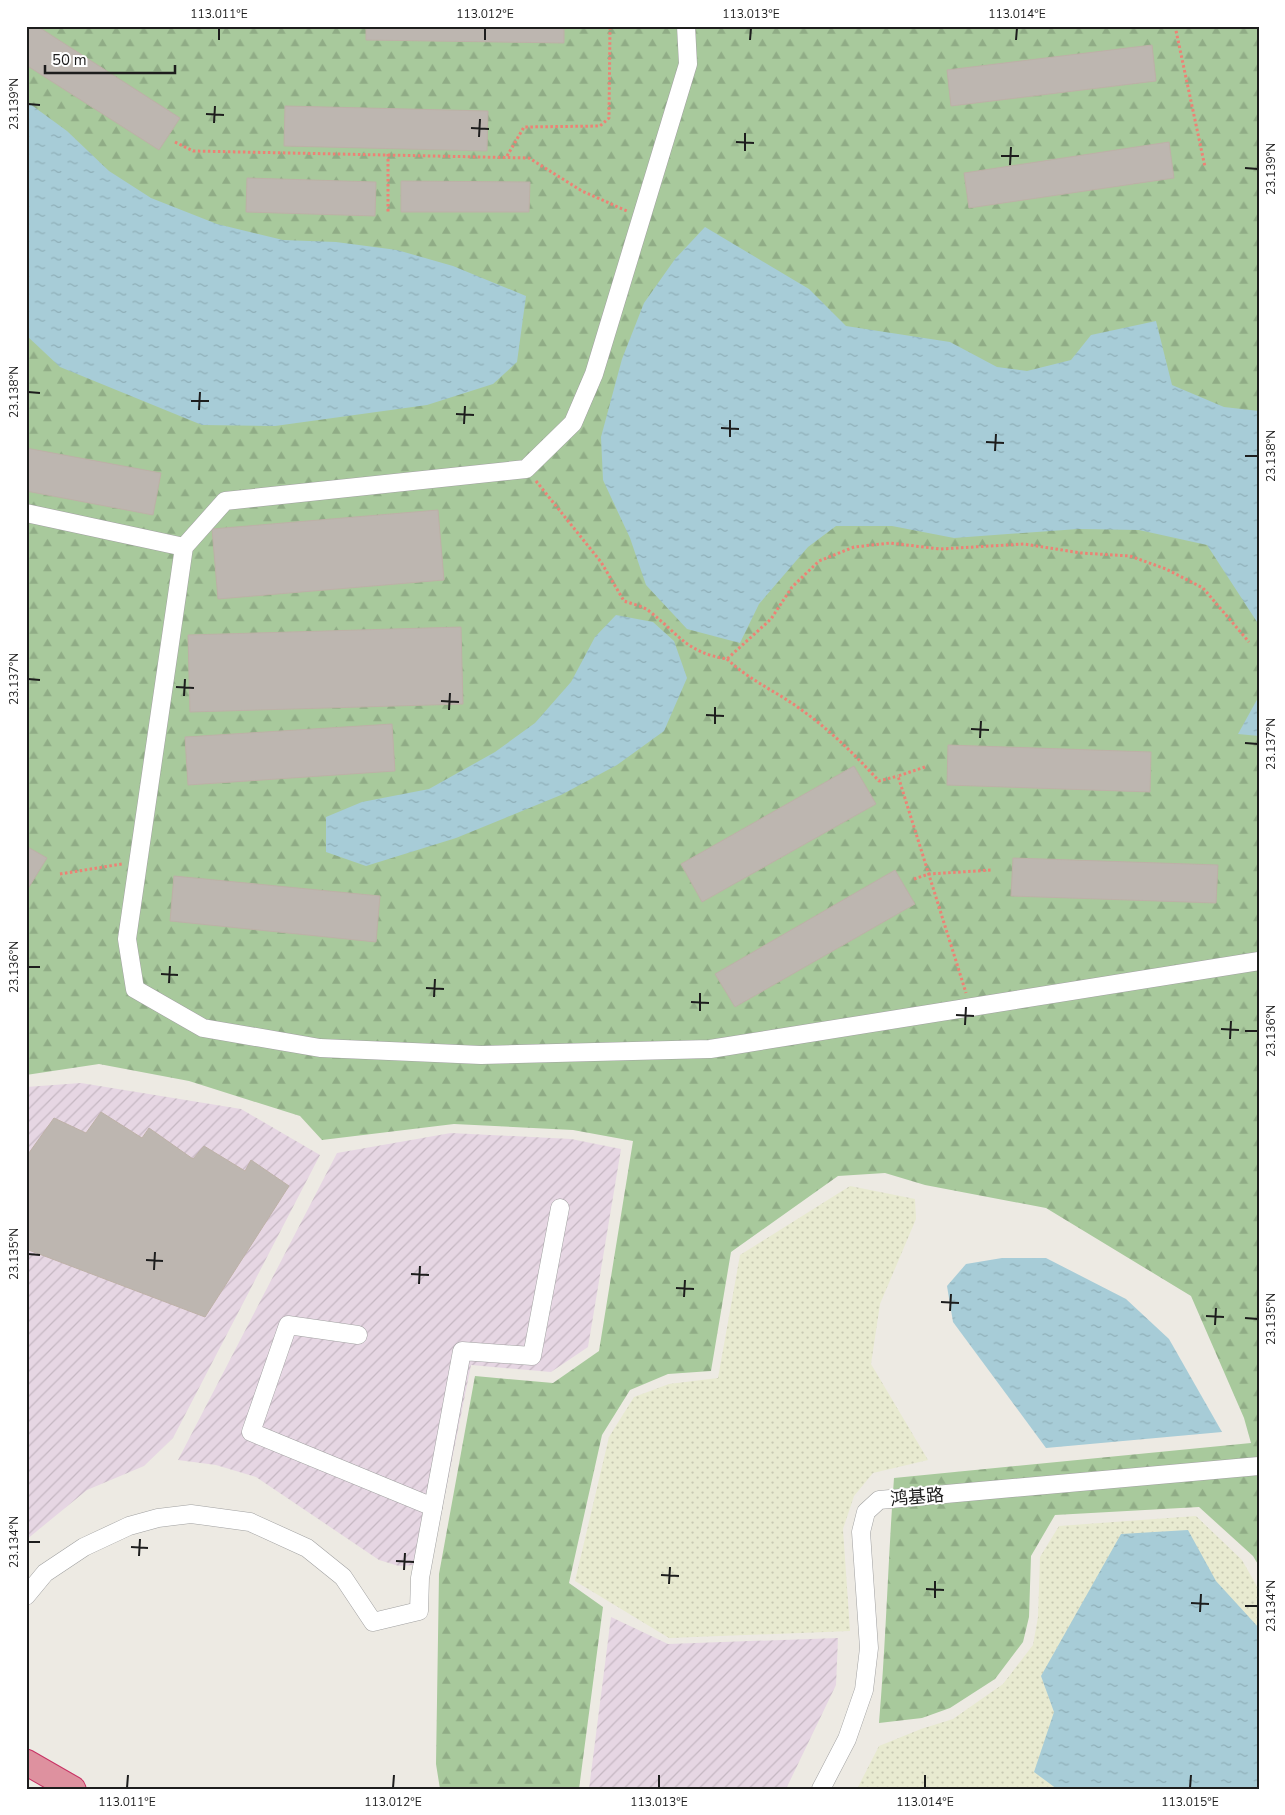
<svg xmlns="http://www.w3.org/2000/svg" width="1285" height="1815" font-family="'Nunito Sans','Noto Sans SC',sans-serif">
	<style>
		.industrial { fill: url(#industrial-furrows) }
		.farmland { fill: url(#farmland-dots) }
		.forest { fill: url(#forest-firs) }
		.water { fill: url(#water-ripples) }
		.building { fill: #bdb6b0; stroke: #bdb1a7 }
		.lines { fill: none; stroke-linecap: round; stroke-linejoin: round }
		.minor-casing { stroke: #a1a1a1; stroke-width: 19 }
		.highway-casing { stroke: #c83365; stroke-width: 27 }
		.path { stroke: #ed8275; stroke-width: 3; stroke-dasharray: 2.5 2.5; stroke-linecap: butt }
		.minor { stroke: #fff; stroke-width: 18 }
		.highway { stroke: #de919f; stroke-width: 25 }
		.ticks { fill: none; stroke: #1d1d1d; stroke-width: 2 }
		.labels { text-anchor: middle; stroke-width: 4; stroke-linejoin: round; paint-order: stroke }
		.street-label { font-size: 18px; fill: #1d1d1d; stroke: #fff }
		.neatline { fill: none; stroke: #1d1d1d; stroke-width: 2 }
		.ticks-label { font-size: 12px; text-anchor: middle; fill: #1d1d1d }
	</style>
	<defs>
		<pattern id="industrial-furrows" width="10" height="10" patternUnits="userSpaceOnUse" patternTransform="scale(1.25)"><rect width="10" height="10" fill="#e6d6e3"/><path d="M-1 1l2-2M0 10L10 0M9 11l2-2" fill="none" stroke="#c5b7c2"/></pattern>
		<pattern id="farmland-dots" width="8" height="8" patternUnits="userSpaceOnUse" patternTransform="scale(1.25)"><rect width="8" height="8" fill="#e8ead0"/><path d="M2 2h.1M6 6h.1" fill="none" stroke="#c7c8b2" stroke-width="1.8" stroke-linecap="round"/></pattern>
		<pattern id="forest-firs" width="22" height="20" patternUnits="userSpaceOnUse" patternTransform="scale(1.25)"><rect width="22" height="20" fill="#a8c99c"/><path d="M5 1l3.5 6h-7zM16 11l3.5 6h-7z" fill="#90ac86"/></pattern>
		<pattern id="water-ripples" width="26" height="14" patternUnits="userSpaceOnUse" patternTransform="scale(1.25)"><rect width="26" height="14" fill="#a7ccd7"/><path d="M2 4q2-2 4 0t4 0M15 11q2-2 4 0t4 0" fill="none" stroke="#8fafb8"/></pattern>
	</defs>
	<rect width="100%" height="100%" fill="#edeae3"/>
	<g class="industrial">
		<path d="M81,1083L241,1109L320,1155L173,1438L144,1466L87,1490L26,1540V1087Z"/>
		<path d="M451,1133L571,1139L621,1149L588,1347L551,1372L471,1365L430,1569L414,1565L399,1566L379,1560L256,1477L216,1465L178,1460L337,1153Z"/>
		<path d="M611,1617L668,1644L838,1638L836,1685L786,1789H589Z"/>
	</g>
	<g class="farmland">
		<path d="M850,1186L915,1199L916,1219L880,1304L871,1364L928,1460L873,1473L854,1496L843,1529L850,1631L669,1638L575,1581L609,1437L634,1397L669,1384L718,1378L740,1255Z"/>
		<path d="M1196,1516L1242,1560L1259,1590V1789H857L879,1746L921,1729L953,1719L1003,1684L1033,1645L1038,1617L1040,1557L1059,1526Z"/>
	</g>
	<path class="forest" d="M26,26H1259V1566L1253,1556L1199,1507L1055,1515L1031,1556L1029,1617L1023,1642L995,1679L950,1708L922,1718L879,1723C886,1642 888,1560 894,1478L1251,1443L1244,1418L1191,1296L1046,1208L925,1185L885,1173L838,1176L731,1252L711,1371L668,1374L630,1390L602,1435L569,1583L603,1607L579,1789H440L436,1764L439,1574L475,1376L553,1383L599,1351L633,1141L573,1130L454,1124L322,1140L300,1116L189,1081L99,1064L26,1075Z"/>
	<g class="water">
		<path d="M26,101L67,131L109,171L151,198L217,224L283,240L336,242L397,250L453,266L526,296L517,362L493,384L427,405L275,426L202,425L60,367L26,335Z"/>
		<path d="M705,227L809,289L846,326L950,342L997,367L1027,371L1071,360L1091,335L1156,321L1172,385L1224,407L1259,411V625L1207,545L1139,530L1078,529L954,538L892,526H836L808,547L759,604L740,643L687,629L646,585L630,538L603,480L601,437L622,359L644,303L675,259Z"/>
		<path d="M616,615L653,622L674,641L687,678L664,731L617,765L561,795L456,838L366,866L326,852V817L362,802L429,789L495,752L535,723L571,682L595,637Z"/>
		<path d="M1259,696V736L1238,734Z"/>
		<path d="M1002,1258H1046L1126,1299L1169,1339L1222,1432L1046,1448L953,1322L947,1286L966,1264Z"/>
		<path d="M1188,1530L1216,1581L1259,1628V1789H1057L1034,1772L1054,1712L1041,1676L1121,1534Z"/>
	</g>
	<g class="building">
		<path d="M26,26H37L180,118L159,150L26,65Z"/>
		<path d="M366,26H564V43L366,40Z"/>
		<path d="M1152,45L1156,81L951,106L947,70Z"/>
		<path d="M285,106L488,111L487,151L284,146Z"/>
		<path d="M1169,142L1174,178L969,208L964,173Z"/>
		<path d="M247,178L376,182L375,216L246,212Z"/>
		<path d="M401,181L530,182L529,212H401Z"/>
		<path d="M26,448L161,473L153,515L26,491Z"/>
		<path d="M438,510L444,580L218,599L212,529Z"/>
		<path d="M461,627L463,704L190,712L188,635Z"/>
		<path d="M392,724L395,771L188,785L185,737Z"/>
		<path d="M948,745L1151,752L1150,792L947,785Z"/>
		<path d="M854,766L876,804L702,902L681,864Z"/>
		<path d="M26,846L47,858L26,892Z"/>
		<path d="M1013,858L1218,865L1216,903L1011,896Z"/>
		<path d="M895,870L915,904L735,1007L715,974Z"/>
		<path d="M174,876L380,896L376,942L170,921Z"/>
		<path d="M101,1112L142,1138L149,1128L193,1159L204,1146L245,1171L251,1160L289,1186L205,1317L26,1249V1157L54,1118L86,1133Z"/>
	</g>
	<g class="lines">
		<defs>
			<g id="minor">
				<path d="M686,26L688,64L594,374L573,423L526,469L225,501L184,547L127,939L135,989L203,1028L320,1048L481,1055L710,1049L1259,961"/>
				<path d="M26,513L184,547"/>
				<path d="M358,1335L288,1325L251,1432L433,1507"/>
				<path d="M26,1596L45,1573L84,1547L129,1526L158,1518L191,1514L250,1522L307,1548L343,1577L373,1622L419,1611L420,1578L462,1351L532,1356L560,1208"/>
				<path d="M821,1789L847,1739L864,1690L869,1648L861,1532L866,1512L879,1500L1259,1466"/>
			</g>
			<path id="highway" d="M26,1762L73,1789"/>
		</defs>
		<use href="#minor" class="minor-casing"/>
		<use href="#highway" class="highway-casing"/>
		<g class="path">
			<path d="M1175,26L1205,167"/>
			<path d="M175,142L193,151L529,158L582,191L627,211"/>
			<path d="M388,154V213"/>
			<path d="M507,156L524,127L600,126L609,118L610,26"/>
			<path d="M536,481L601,562L624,601C632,604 643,606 649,611C679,634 685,652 727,659L771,619L792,587L819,561L854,547L890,543L940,549L1024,544L1081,553L1130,556L1166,569L1203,588L1249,642"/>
			<path d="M727,659C750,681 778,692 803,711C831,731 855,755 879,781L898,776"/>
			<path d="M925,767L898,776L966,993"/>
			<path d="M60,874L122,864"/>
			<path d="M914,879L929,874L992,870"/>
		</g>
		<use href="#minor" class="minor"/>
		<use href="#highway" class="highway"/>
	</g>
	<path class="ticks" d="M219,40V28M485,40V28M750,40L751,28M1016,40L1017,28M28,104L40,105M206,114L224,115M214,123L215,106M471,128L489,129M479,137L480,119M736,142L754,143M745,151V133M1001,156H1019M1010,165L1011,147M1245,168L1258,169M28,392L40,393M191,401H209M199,410L200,392M456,414L474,415M464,424L465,406M721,428L739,429M730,437V420M986,442L1004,443M995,451L996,434M1245,456H1258M28,679L40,680M176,687L194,688M184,696L185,679M441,701L459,702M449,710L450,693M706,715L724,716M715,724V707M971,729L989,730M980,738L981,721M1245,743L1258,744M28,967H40M161,974L178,975M169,983L170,966M426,988L444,989M434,997L435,979M691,1002L709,1003M700,1011V993M956,1015L974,1016M965,1025L966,1007M1221,1029L1239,1030M1245,1031H1258M1230,1039L1231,1021M28,1254L40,1255M146,1260L163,1261M154,1270L155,1252M411,1274L429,1275M419,1284L420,1266M676,1288L694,1289M684,1297L685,1280M941,1302L959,1303M950,1311L951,1294M1206,1316L1224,1317M1245,1318L1258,1319M1215,1325L1216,1308M28,1542H40M131,1547L148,1548M139,1556L140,1539M396,1561L414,1562M404,1570L405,1553M661,1575L679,1576M669,1584L670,1567M926,1589L944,1590M935,1598V1581M1191,1603L1209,1604M1245,1606H1258M1200,1612L1201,1594M127,1788L128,1775M393,1788L394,1775M659,1788V1775M925,1788V1775M1190,1788L1191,1775"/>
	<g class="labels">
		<g class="street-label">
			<text transform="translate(917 1497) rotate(-5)" y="6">鸿基路</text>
		</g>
	</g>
	<rect width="1285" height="1815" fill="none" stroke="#ffffff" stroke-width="55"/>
	<path d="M45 65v8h130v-8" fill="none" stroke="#1d1d1d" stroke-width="2.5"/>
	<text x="52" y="65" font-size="15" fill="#1d1d1d" stroke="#ffffff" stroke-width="4" paint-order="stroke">50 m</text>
	<rect x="28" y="28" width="1230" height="1760" class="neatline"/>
	<g class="ticks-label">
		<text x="219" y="18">113.011°E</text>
		<text x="485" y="18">113.012°E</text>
		<text x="751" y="18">113.013°E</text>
		<text x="1017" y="18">113.014°E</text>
		<text transform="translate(14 104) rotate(-90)" y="4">23.139°N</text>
		<text transform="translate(1271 169) rotate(-90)" y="4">23.139°N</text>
		<text transform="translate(14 392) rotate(-90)" y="4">23.138°N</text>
		<text transform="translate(1271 456) rotate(-90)" y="4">23.138°N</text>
		<text transform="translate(14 679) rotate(-90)" y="4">23.137°N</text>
		<text transform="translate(1271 744) rotate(-90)" y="4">23.137°N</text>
		<text transform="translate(14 967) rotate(-90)" y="4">23.136°N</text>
		<text transform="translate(1271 1031) rotate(-90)" y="4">23.136°N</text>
		<text transform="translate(14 1254) rotate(-90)" y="4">23.135°N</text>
		<text transform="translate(1271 1319) rotate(-90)" y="4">23.135°N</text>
		<text transform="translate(14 1542) rotate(-90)" y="4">23.134°N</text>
		<text transform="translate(1271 1606) rotate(-90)" y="4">23.134°N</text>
		<text x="127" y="1806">113.011°E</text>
		<text x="393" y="1806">113.012°E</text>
		<text x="659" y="1806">113.013°E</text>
		<text x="925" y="1806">113.014°E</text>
		<text x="1190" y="1806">113.015°E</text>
	</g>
</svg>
